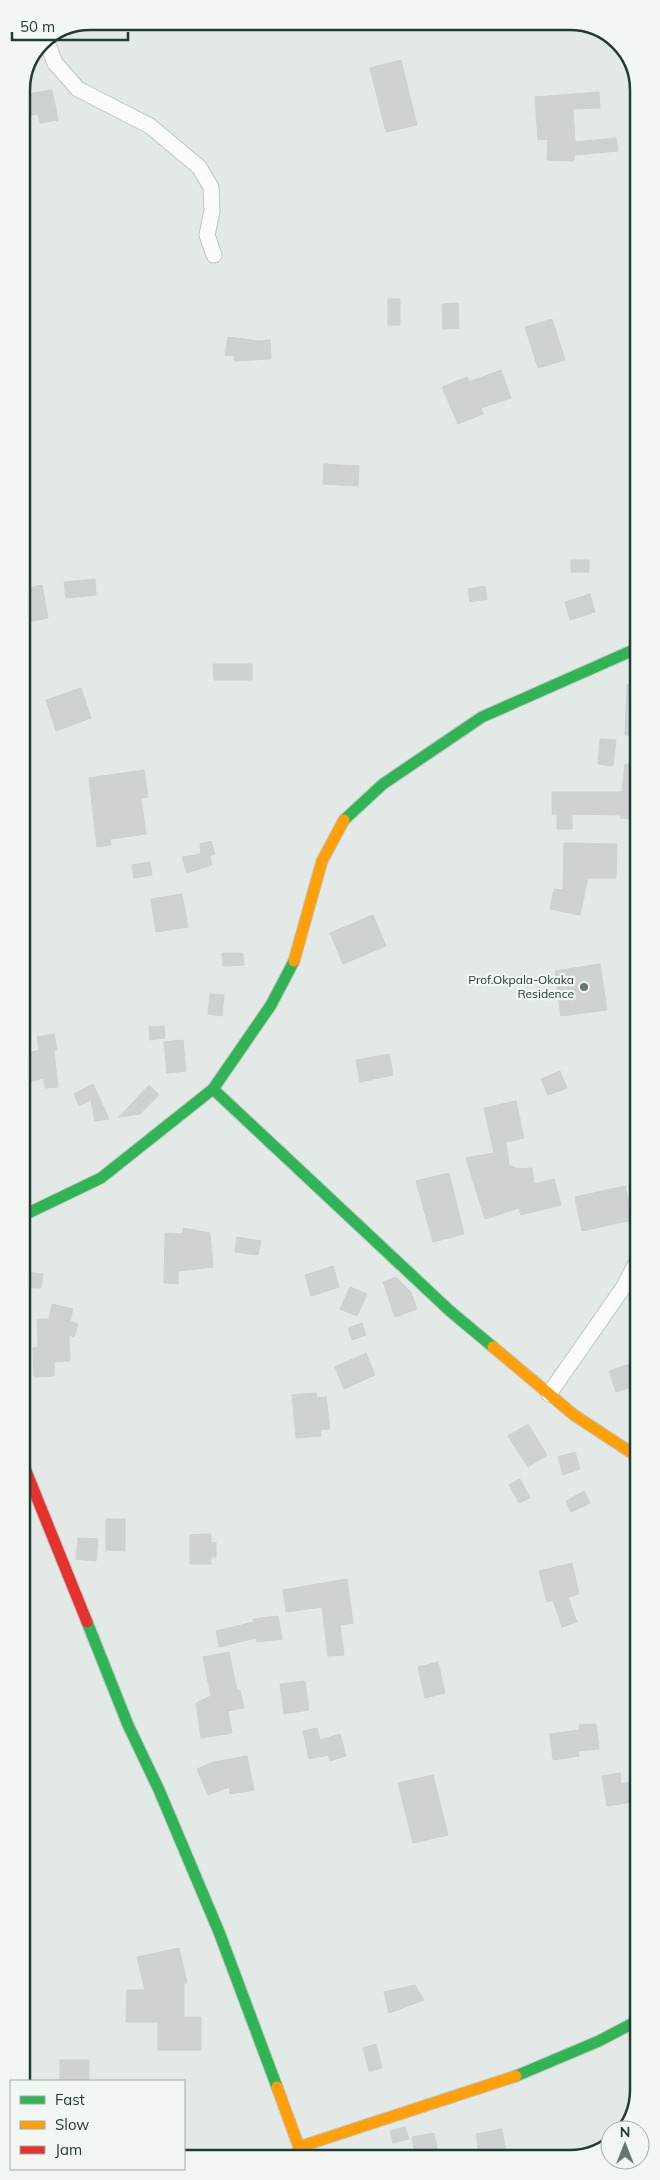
<svg xmlns="http://www.w3.org/2000/svg" width="660" height="2180" font-family="Mulish,sans-serif">
	<style>
		.building { fill: #ced2d0; stroke: #ccd2cf }
		.lines { fill: none; stroke-linecap: round; stroke-linejoin: round }
		.street-casing { stroke: #c0c5c3; stroke-width: 17 }
		.fast-casing { stroke: #c0c6c3; stroke-width: 13 }
		.slow-casing { stroke: #c0c6c3; stroke-width: 13 }
		.jam-casing { stroke: #c0c6c3; stroke-width: 13 }
		.street { stroke: #fbfcfb; stroke-width: 15 }
		.fast { stroke: #30b455; stroke-width: 11 }
		.slow { stroke: #ff9f0a; stroke-width: 11 }
		.jam { stroke: #e5322d; stroke-width: 11 }
		.poi-dot { fill: #667772; stroke: #f2f7f4; stroke-width: 2 }
		.labels { text-anchor: middle; stroke-width: 4.5; stroke-linejoin: round; paint-order: stroke }
		.poi-label { font-size: 12px; fill: #233a34; stroke: #f2f7f4; text-anchor: end }
		.rim { fill: none; stroke: #233a34; stroke-width: 2.5 }
	</style>
	<rect width="100%" height="100%" fill="#e3e9e6"/>
	<g class="building">
		<path d="M401,60L417,125L386,132L370,68Z"/>
		<path d="M52,90L58,120L40,123L38,114L21,116V95Z"/>
		<path d="M599,92L600,108L573,109L575,142L616,138L618,151L574,155V161L547,160L548,139L538,140L535,97Z"/>
		<rect x="388" y="299" width="12" height="26"/>
		<path d="M458,303L459,328L443,329L442,304Z"/>
		<path d="M552,319L565,360L538,368L525,327Z"/>
		<path d="M228,337L259,341L270,340L271,359L234,361L235,356L225,355Z"/>
		<path d="M501,370L511,398L481,408L483,414L458,424L442,387L467,377L469,382Z"/>
		<path d="M324,464L359,466L358,486L323,484Z"/>
		<rect x="571" y="560" width="18" height="12"/>
		<path d="M95,579L96,595L66,598L64,582Z"/>
		<path d="M42,585L48,618L22,623V589Z"/>
		<path d="M485,586L487,599L470,602L468,589Z"/>
		<path d="M590,594L595,612L570,620L565,602Z"/>
		<path d="M213,664H252V680H214Z"/>
		<path d="M627,684H638V736L625,735Z"/>
		<path d="M81,688L91,718L56,731L46,700Z"/>
		<path d="M600,739L616,740L613,766L598,764Z"/>
		<path d="M625,764L638,765V819L620,818L621,815L572,814V829H557V814H552V792H622Z"/>
		<path d="M144,770L148,797L141,798L146,834L110,839L111,845L97,847L89,778Z"/>
		<path d="M211,841L215,854L210,856L212,865L187,873L182,857L201,854L200,844Z"/>
		<path d="M564,843L617,844L616,878H588L580,915L550,909L554,889L563,890Z"/>
		<path d="M150,862L152,875L134,878L132,865Z"/>
		<path d="M182,894L188,927L156,932L151,899Z"/>
		<path d="M373,915L386,946L343,964L330,933Z"/>
		<path d="M222,953H243L244,965L223,966Z"/>
		<path d="M600,964L607,1010L561,1016L555,971Z"/>
		<path d="M210,994L224,995L222,1016L208,1014Z"/>
		<path d="M164,1026L165,1038L150,1040L149,1027Z"/>
		<path d="M54,1034L57,1050L54,1051L58,1087L45,1088L44,1078L22,1084V1055L39,1050L37,1037Z"/>
		<path d="M183,1040L186,1071L167,1073L164,1042Z"/>
		<path d="M389,1054L393,1075L360,1082L356,1060Z"/>
		<path d="M560,1071L567,1088L548,1095L541,1079Z"/>
		<path d="M93,1084L99,1097L109,1119L95,1121L91,1100L79,1106L74,1094Z"/>
		<path d="M149,1085L159,1095L140,1114L119,1117Z"/>
		<path d="M516,1101L524,1138L506,1142L509,1165L518,1169L532,1168L534,1184L554,1179L561,1205L521,1215L519,1208L485,1219L466,1158L494,1153L484,1108Z"/>
		<path d="M449,1173L464,1234L433,1242L416,1181Z"/>
		<path d="M625,1186L632,1220L582,1231L575,1197Z"/>
		<path d="M183,1228L210,1233L213,1267L178,1271V1284L164,1283L165,1233L183,1234Z"/>
		<path d="M237,1237L261,1241L258,1255L235,1252Z"/>
		<path d="M333,1266L339,1287L311,1296L305,1275Z"/>
		<path d="M22,1272L43,1274L41,1288L22,1287Z"/>
		<path d="M396,1277L411,1292L417,1309L395,1317L383,1282Z"/>
		<path d="M350,1287L367,1294L357,1316L340,1309Z"/>
		<path d="M52,1304L73,1309L70,1321L78,1324L74,1337L69,1335L70,1361L54,1362V1376L34,1377L33,1348L38,1347L37,1319H49Z"/>
		<path d="M362,1323L366,1335L352,1340L348,1328Z"/>
		<path d="M366,1353L375,1375L344,1389L335,1367Z"/>
		<path d="M638,1361V1385L616,1392L609,1371Z"/>
		<path d="M316,1393L317,1398L326,1397L330,1429L320,1430L321,1436L296,1438L292,1395Z"/>
		<path d="M528,1424L547,1455L528,1467L508,1436Z"/>
		<path d="M575,1452L580,1469L563,1475L558,1457Z"/>
		<path d="M520,1479L530,1498L519,1503L509,1485Z"/>
		<path d="M584,1491L590,1503L571,1512L566,1501Z"/>
		<path d="M106,1519H125V1551L106,1550Z"/>
		<path d="M211,1534V1543L216,1542V1557H211V1564H190V1535Z"/>
		<path d="M78,1538L98,1539L96,1561L76,1559Z"/>
		<path d="M572,1563L579,1594L568,1597L577,1622L562,1627L553,1600L547,1602L539,1571Z"/>
		<path d="M347,1579L353,1623L340,1625L344,1655L328,1656L322,1607L286,1612L283,1590Z"/>
		<path d="M278,1616L282,1639L257,1642L256,1638L219,1647L216,1631L254,1622L253,1619Z"/>
		<path d="M229,1652L237,1691L240,1690L244,1708L228,1711L232,1733L201,1738L196,1703L211,1696L203,1657Z"/>
		<path d="M438,1662L445,1693L425,1698L418,1667Z"/>
		<path d="M305,1681L309,1710L284,1714L280,1684Z"/>
		<path d="M596,1724L599,1749L578,1751L579,1756L553,1760L550,1734L580,1730L579,1725Z"/>
		<path d="M317,1728L320,1740L340,1734L346,1756L330,1761L328,1755L309,1759L303,1731Z"/>
		<path d="M247,1756L254,1790L230,1794L229,1787L208,1795L197,1769L213,1762Z"/>
		<path d="M620,1773L621,1784L639,1780V1801L607,1806L602,1776Z"/>
		<path d="M433,1775L448,1835L413,1843L398,1783Z"/>
		<path d="M179,1948L187,1983H184V2017H201V2050H158V2022H126L127,1990H145L137,1957Z"/>
		<path d="M415,1985L424,2000L389,2013L384,1992Z"/>
		<path d="M376,2044L382,2068L369,2071L363,2048Z"/>
		<rect x="60" y="2060" width="29" height="21"/>
		<path d="M405,2127L409,2139L393,2143L390,2131Z"/>
		<path d="M502,2129L507,2158H480L476,2134Z"/>
		<path d="M434,2133L439,2158H416L412,2137Z"/>
	</g>
	<g class="lines">
		<defs>
			<g id="street">
				<path d="M46,40L55,63L78,89L150,126L199,167L211,187L212,211L207,235L214,255"/>
				<path d="M549,1394L623,1288L638,1260"/>
			</g>
			<g id="fast">
				<path d="M344,820L383,784L482,717L638,648"/>
				<path d="M213,1089L450,1311L493,1347"/>
				<path d="M22,1216L101,1178L213,1089L271,1005L294,961"/>
				<path d="M87,1622L128,1725L159,1790L219,1932L277,2087"/>
				<path d="M516,2076L599,2041L639,2020"/>
			</g>
			<g id="slow">
				<path d="M294,961L322,861L344,820"/>
				<path d="M493,1347L574,1415L638,1457"/>
				<path d="M277,2087L303,2158"/>
				<path d="M299,2147L516,2076"/>
			</g>
			<path id="jam" d="M22,1461L87,1622"/>
		</defs>
		<use href="#street" class="street-casing"/>
		<use href="#fast" class="fast-casing"/>
		<use href="#slow" class="slow-casing"/>
		<use href="#jam" class="jam-casing"/>
		<use href="#street" class="street"/>
		<use href="#fast" class="fast"/>
		<use href="#slow" class="slow"/>
		<use href="#jam" class="jam"/>
	</g>
	<circle class="poi-dot" cx="584" cy="987" r="5"/>
	<g class="labels">
		<g class="poi-label">
			<text x="574" y="984">Prof.Okpala-Okaka<tspan x="574" dy="14">Residence</tspan></text>
		</g>
	</g>
	<path d="M0 0H660V2180H0ZM90 30H570A60 60 0 0 1 630 90V2090A60 60 0 0 1 570 2150H90A60 60 0 0 1 30 2090V90A60 60 0 0 1 90 30Z" fill="#f2f7f4" fill-rule="evenodd"/>
	<path class="rim" d="M90 30H570A60 60 0 0 1 630 90V2090A60 60 0 0 1 570 2150H90A60 60 0 0 1 30 2090V90A60 60 0 0 1 90 30Z"/>
	<rect x="10" y="2080" width="175" height="90" fill="#f2f7f4" stroke="#9faba7"/>
	<rect x="20" y="2096" width="25" height="8" fill="#30b455" stroke="#9faba7"/>
	<text x="55" y="2105" font-size="15" fill="#233a34">Fast</text>
	<rect x="20" y="2121" width="25" height="8" fill="#ff9f0a" stroke="#9faba7"/>
	<text x="55" y="2130" font-size="15" fill="#233a34">Slow</text>
	<rect x="20" y="2146" width="25" height="8" fill="#e5322d" stroke="#9faba7"/>
	<text x="55" y="2155" font-size="15" fill="#233a34">Jam</text>
	<g transform="translate(625 2145)"><circle r="24" fill="#f2f7f4" stroke="#9faba7"/>
	<path d="M0-4L9 19L0 12L-9 19Z" fill="#667772"/>
	<text y="-8" font-size="14" font-weight="bold" text-anchor="middle" fill="#233a34">N</text>
	</g>
	<path d="M12 32v8h116v-8" fill="none" stroke="#233a34" stroke-width="2.5"/>
	<text x="20" y="32" font-size="15" fill="#233a34" stroke="#f2f7f4" stroke-width="4" paint-order="stroke">50 m</text>
</svg>
